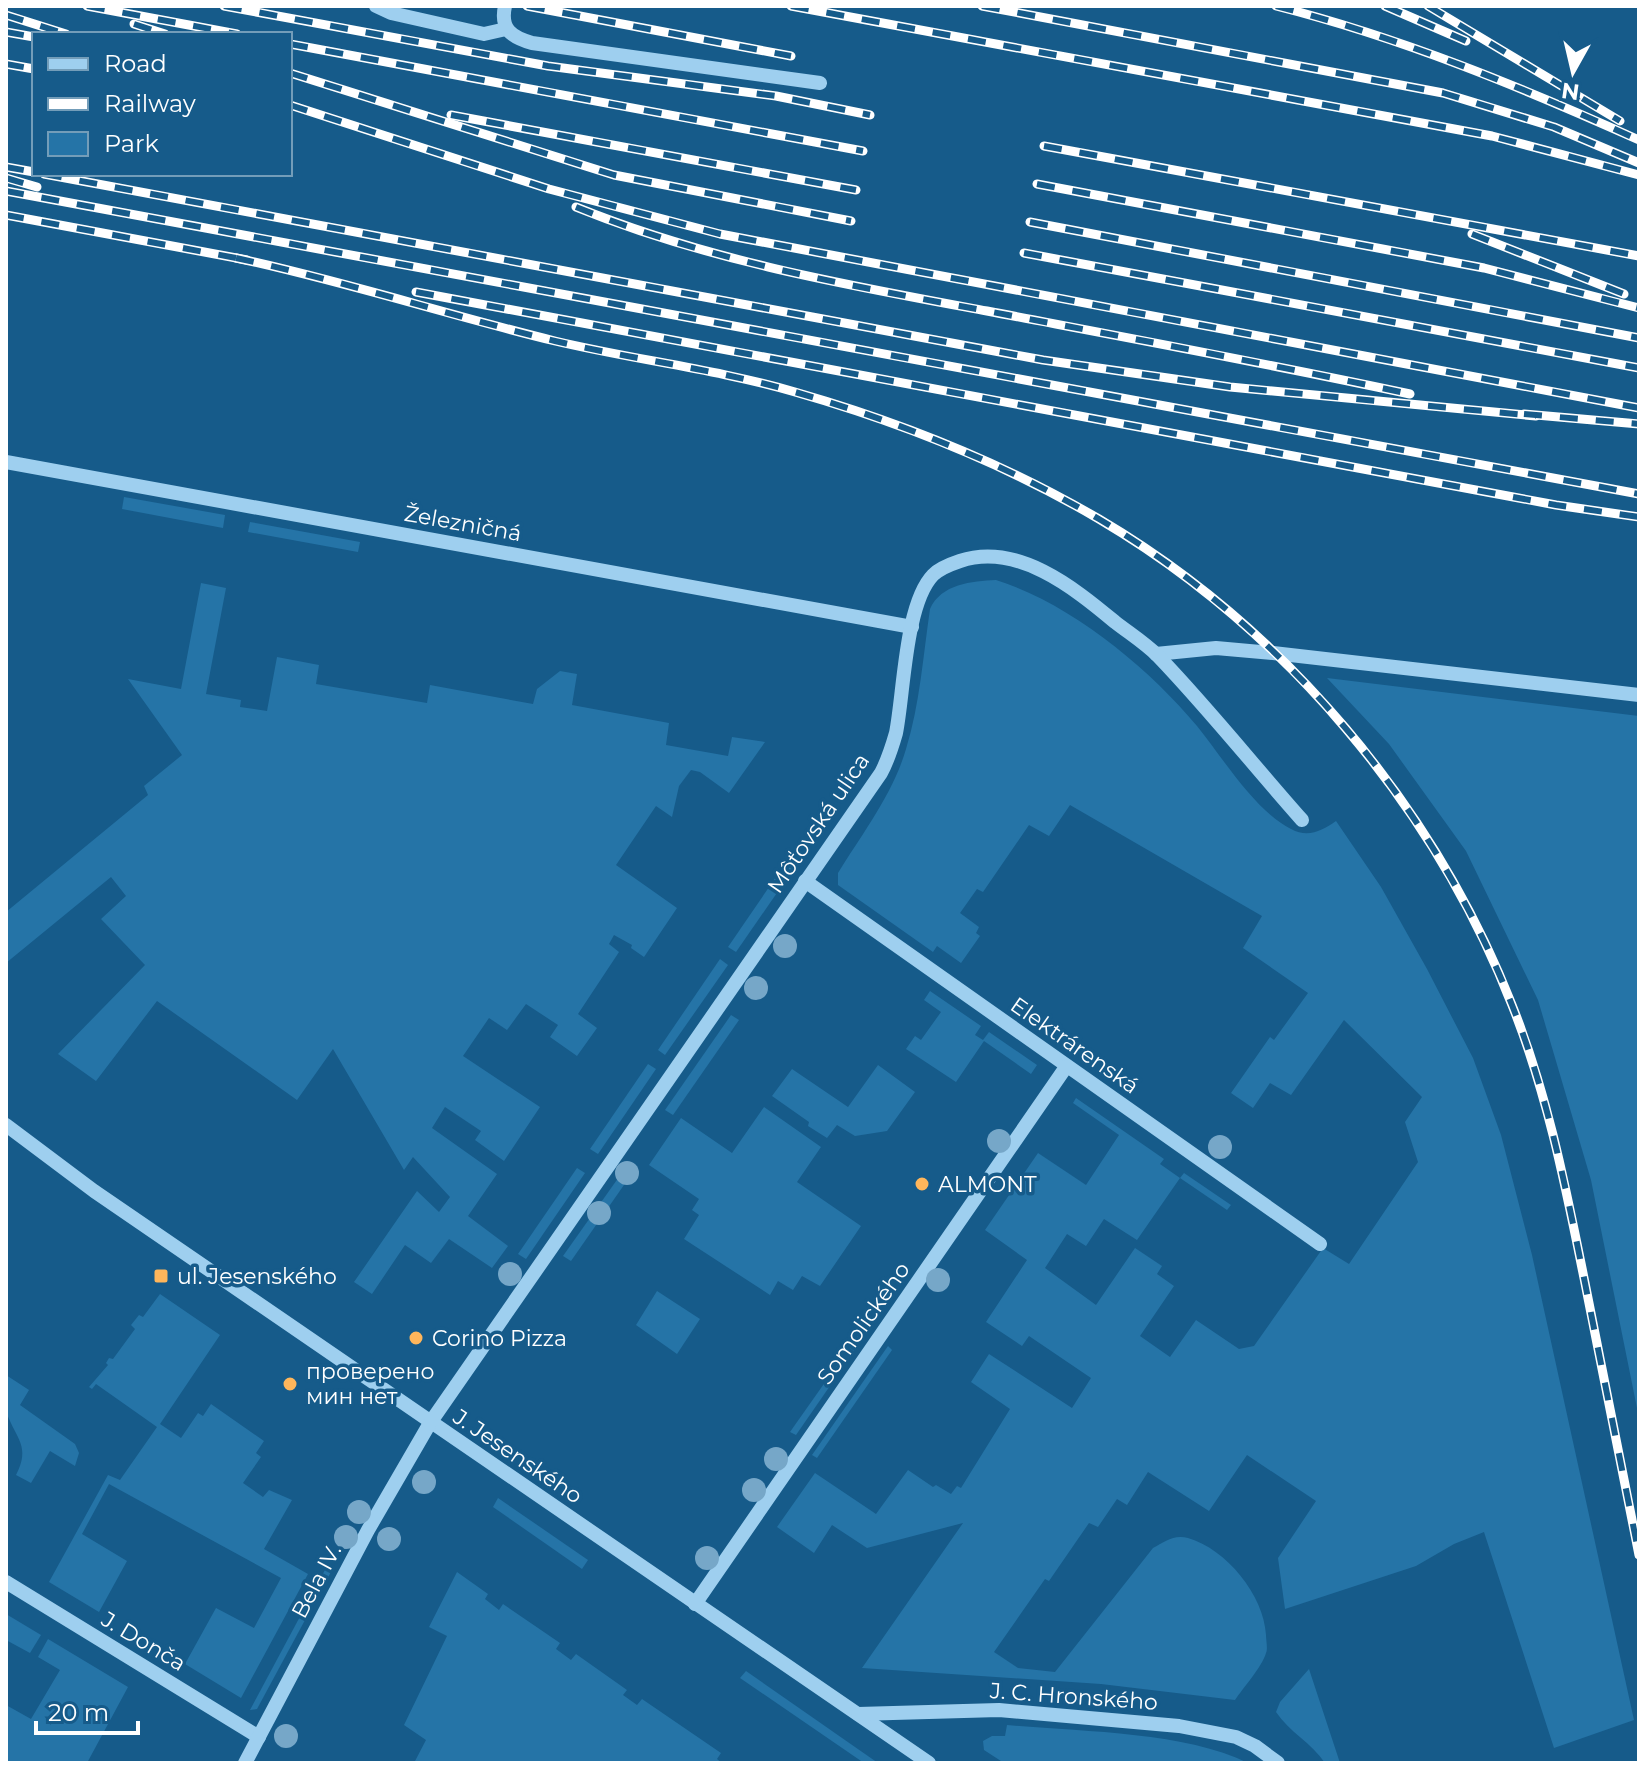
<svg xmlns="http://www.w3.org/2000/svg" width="1645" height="1769" font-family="Montserrat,sans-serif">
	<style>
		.green { fill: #2574a7 }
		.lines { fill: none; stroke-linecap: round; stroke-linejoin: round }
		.minor { stroke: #9ecfef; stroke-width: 14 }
		.rail-casing { stroke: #fff; stroke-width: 9 }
		.rail { stroke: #165b8a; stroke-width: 6; stroke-dasharray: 18; stroke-linecap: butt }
		.tree { fill: #76a7c8 }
		.poi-dot { fill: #ffb65b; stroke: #165b8a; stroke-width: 3 }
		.labels { text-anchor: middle; stroke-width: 7; stroke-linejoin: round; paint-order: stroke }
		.street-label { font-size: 22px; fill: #fff; stroke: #165b8a }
		.poi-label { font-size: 22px; fill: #fff; stroke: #165b8a; text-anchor: start }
	</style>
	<rect width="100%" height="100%" fill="#165b8a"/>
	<g class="green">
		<path d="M124,497L225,515L223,528L122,509Z"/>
		<path d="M250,522L360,542L358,552L248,532Z"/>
		<path d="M996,580C1070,603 1148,667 1197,726C1223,758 1254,810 1291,829C1308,838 1322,831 1336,821L1381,887L1427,969L1473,1058L1501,1135L1532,1255L1634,1720L1554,1748L1484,1532L1454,1544L1416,1566L1285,1609L1278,1558L1316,1501L1247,1455L1209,1511L1148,1472L1127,1505L1117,1499L1098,1527L1089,1523L1049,1581L1045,1579L994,1652L1018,1668L1055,1672L1153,1548C1164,1542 1174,1534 1188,1538C1226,1549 1264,1595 1266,1635C1266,1640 1268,1649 1266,1653C1262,1667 1243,1688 1235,1700L1101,1684L862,1668L963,1523L867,1548L832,1525L814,1553L777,1527L815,1473L876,1514L908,1470L933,1487L936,1485L951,1494L957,1486L961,1488L1010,1409L971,1382L989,1354L1072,1408L1091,1378L1029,1336L1022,1346L986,1322L1027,1260L985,1230L1038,1153L1086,1185L1119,1135L1073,1103L1076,1098L1164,1159L1160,1164L1180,1178L1184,1173L1231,1205L1227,1210L1180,1178L1137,1240L1104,1219L1086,1246L1067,1234L1045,1268L1096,1305L1135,1248L1162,1266L1157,1274L1174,1286L1140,1336L1170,1357L1196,1320L1239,1349L1254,1346L1323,1248L1349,1264L1418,1162L1405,1122L1422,1097L1344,1020L1291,1095L1270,1083L1253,1108L1231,1093L1270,1037L1274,1040L1308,993L1243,948L1262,916L1070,805L1049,836L1029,825L983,892L977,889L960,913L979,927L976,933L980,936L961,963L937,946L933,952L838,885V873C862,834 893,794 906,749C920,704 923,656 930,609C941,584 972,581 996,580Z"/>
		<path d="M201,583L226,588L206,694L241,700L240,707L267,711L277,657L319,665L316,684L427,703L430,685L533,704L537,689L560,671L577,674L572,705L669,723L666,745L728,756L732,737L765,742L729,793L700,772L691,770L679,786L672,817L656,806L616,865L677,908L644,957L631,948L632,945L614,935L609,944L619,952L578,1014L597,1028L577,1056L550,1037L558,1025L526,1004L507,1030L489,1018L463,1056L540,1107L504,1161L475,1140L481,1131L445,1107L432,1128L497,1174L468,1216L508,1246L492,1268L449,1239L431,1263L405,1245L372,1294L354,1282L417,1191L439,1212L450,1197L413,1157L404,1170L333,1049L297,1100L157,1001L96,1081L58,1054L145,965L101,919L126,896L111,877L6,963V912L148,795L144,786L182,755L128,679L181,689Z"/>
		<path d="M1327,678L1639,716V1418L1591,1180L1538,1000L1466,851L1389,744Z"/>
		<path d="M791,855L799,861L736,952L728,947Z"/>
		<path d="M720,959L728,965L665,1055L658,1050Z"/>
		<path d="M930,991L981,1026L975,1035L983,1040L989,1032L1037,1065L1031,1074L984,1041L956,1082L906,1049L915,1036L921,1040L941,1012L924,1000Z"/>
		<path d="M731,1015L739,1020L673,1115L665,1110Z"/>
		<path d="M648,1064L656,1069L598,1154L590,1149Z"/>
		<path d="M878,1065L915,1092L887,1131L855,1136L837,1125L827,1138L808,1126L809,1122L772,1096L792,1069L848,1107Z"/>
		<path d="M764,1107L821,1147L797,1182L861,1226L820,1286L802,1276L793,1290L778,1281L770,1295L684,1239L699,1215L692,1210L699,1199L649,1165L681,1118L732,1153Z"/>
		<path d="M626,1167L633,1172L571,1261L563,1256Z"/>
		<path d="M577,1168L585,1173L526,1259L518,1254Z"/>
		<path d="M657,1291L700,1319L677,1354L636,1325Z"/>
		<path d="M160,1294L220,1335L160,1424L181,1438L198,1413L203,1416L211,1404L264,1441L256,1453L261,1457L243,1483L263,1497L269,1490L292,1500L264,1549L308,1574L241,1698L185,1664L216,1608L254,1628L281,1578L109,1484L82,1534L127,1561L99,1612L49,1582L108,1475L120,1480L157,1427L96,1384L92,1389L89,1387L108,1365L106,1363L109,1358L113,1359L135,1329L131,1325L139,1315L143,1317Z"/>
		<path d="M864,1327L868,1331L796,1435L790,1432Z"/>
		<path d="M888,1346L892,1350L817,1458L812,1455Z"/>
		<path d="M6,1375L29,1390L20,1405L75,1444L79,1453L75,1466L50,1451L31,1483L16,1475C31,1447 16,1438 7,1414C3,1404 6,1386 6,1375Z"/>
		<path d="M498,1498L588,1560L582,1569L493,1507Z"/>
		<path d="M326,1568L332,1570L257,1709L250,1710Z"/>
		<path d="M457,1572L488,1594L485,1599L499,1610L503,1604L560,1643L556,1649L571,1660L576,1654L627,1690L623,1695L637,1705L642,1699L721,1753L717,1759L722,1763H414L426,1740L404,1725L447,1636L429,1627Z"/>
		<path d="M6,1614L41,1635L30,1653L6,1640Z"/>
		<path d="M48,1639L128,1687L87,1763H6V1705L31,1719L60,1670L38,1657Z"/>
		<path d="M1309,1669L1340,1763H1325C1312,1743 1289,1732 1276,1712L1280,1702Z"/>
		<path d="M746,1671L878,1763H864L740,1678Z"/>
		<path d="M1007,1725C1079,1732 1183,1731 1248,1763H1004L984,1750L983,1741L992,1736H1005Z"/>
	</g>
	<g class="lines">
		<g class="minor">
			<path d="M376,6L391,13L484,34L506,29"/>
			<path d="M505,6C500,29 511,37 532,43L820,83"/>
			<path d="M6,462L912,627"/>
			<path d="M1156,654L1216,648L1273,653L1639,695"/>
			<path d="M805,881L1320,1244"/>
			<path d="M6,1125L94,1191L929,1763"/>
			<path d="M6,1582L259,1737"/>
			<path d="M695,1604L1066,1067"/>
			<path d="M858,1714L999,1710L1179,1726L1236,1737L1255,1746L1278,1763"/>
			<path d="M245,1763L368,1530L430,1423L881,773C888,760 892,747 896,733C904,693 905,604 933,575C939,569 951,564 960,561C1017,542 1073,587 1115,622C1129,633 1145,643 1158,656C1208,708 1254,766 1302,820"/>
		</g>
		<defs>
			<g id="rail">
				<path d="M87,6L237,34"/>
				<path d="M224,6L548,66L776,96L870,115"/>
				<path d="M527,6L791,56"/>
				<path d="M791,6L1492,136L1639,175"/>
				<path d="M982,6L1443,93L1554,127L1639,163"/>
				<path d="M1276,6C1402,38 1521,87 1639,140"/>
				<path d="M1385,6L1466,41"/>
				<path d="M1428,6L1620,121"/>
				<path d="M6,15L66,34"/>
				<path d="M134,24L165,34"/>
				<path d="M6,32L34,37"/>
				<path d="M290,44L863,151"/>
				<path d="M6,64L34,69"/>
				<path d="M290,73L614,175L851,221"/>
				<path d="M290,105L549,189L720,234L1639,408"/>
				<path d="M451,115L856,190"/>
				<path d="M1044,146L1639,256"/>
				<path d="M6,167L34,172"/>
				<path d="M44,174L1043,360L1230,387L1536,416"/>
				<path d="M6,178L37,187"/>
				<path d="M1037,184L1484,268L1639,308"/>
				<path d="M6,191L1639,494"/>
				<path d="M576,207C709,261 847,285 987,311C1129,338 1270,364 1410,394"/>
				<path d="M6,215L247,260"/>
				<path d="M1030,222L1639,338"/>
				<path d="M1472,234L1624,294"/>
				<path d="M1024,253L1639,368"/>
				<path d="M236,258C344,281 448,315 555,341C635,360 716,369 795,392C900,422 1005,464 1099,519C1284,628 1434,806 1512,1005C1548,1095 1566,1189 1585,1283C1603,1374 1621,1464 1639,1555"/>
				<path d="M416,292L1556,505L1639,517"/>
				<path d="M1524,414L1639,424"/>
			</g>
		</defs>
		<use href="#rail" class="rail-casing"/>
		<use href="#rail" class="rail"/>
	</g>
	<g class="tree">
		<circle cx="785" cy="946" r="12"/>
		<circle cx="756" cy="988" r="12"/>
		<circle cx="999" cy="1141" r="12"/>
		<circle cx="1220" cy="1147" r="12"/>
		<circle cx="627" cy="1173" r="12"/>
		<circle cx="599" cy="1213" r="12"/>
		<circle cx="510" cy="1274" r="12"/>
		<circle cx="938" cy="1280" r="12"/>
		<circle cx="776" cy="1459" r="12"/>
		<circle cx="424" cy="1482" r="12"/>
		<circle cx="754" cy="1490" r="12"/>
		<circle cx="359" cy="1512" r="12"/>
		<circle cx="346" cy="1537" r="12"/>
		<circle cx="389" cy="1539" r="12"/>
		<circle cx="707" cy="1558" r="12"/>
		<circle cx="286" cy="1736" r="12"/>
	</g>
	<g class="poi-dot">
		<circle cx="922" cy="1184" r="8"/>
		<rect x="153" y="1268" width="16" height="16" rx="4"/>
		<circle cx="416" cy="1338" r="8"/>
		<circle cx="290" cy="1384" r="8"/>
	</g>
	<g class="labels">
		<g class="street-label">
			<text transform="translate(463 523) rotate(10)" y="8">Železničná</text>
			<text transform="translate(818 823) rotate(-56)" y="8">Môťovská ulica</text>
			<text transform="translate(1075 1045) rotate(35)" y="8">Elektrárenská</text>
			<text transform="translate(863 1323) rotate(-55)" y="8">Somolického</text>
			<text transform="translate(518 1456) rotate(34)" y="8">J. Jesenského</text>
			<text transform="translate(316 1581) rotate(-62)" y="8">Bela IV.</text>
			<text transform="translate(144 1641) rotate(31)" y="8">J. Donča</text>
			<text transform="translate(1074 1696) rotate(4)" y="8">J. C. Hronského</text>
		</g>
		<g class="poi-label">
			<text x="938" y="1192">ALMONT</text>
			<text x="177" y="1284">ul. Jesenského</text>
			<text x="432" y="1346">Corino Pizza</text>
			<text x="306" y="1379">проверено<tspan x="306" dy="25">мин нет</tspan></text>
		</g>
	</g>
	<rect width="1645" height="1769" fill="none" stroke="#ffffff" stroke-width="16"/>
	<rect x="32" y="32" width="260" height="144" fill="#165b8a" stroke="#739db9" stroke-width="2"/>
	<rect x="48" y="58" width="40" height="12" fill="#9ecfef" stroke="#739db9" stroke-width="2"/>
	<text x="104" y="72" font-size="24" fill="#ffffff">Road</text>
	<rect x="48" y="98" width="40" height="12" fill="#ffffff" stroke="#739db9" stroke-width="2"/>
	<text x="104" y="112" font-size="24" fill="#ffffff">Railway</text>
	<rect x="48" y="132" width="40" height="24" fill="#2574a7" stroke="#739db9" stroke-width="2"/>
	<text x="104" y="152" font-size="24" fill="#ffffff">Park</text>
	<g transform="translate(1573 72) rotate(188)" stroke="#165b8a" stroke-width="6" paint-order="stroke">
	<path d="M0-6L14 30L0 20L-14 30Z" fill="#ffffff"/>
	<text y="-12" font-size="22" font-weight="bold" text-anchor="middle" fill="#ffffff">N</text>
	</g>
	<path d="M36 1721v12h102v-12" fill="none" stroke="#ffffff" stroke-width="4"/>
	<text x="48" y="1721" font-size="24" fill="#ffffff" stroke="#165b8a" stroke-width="6" paint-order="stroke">20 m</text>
</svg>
